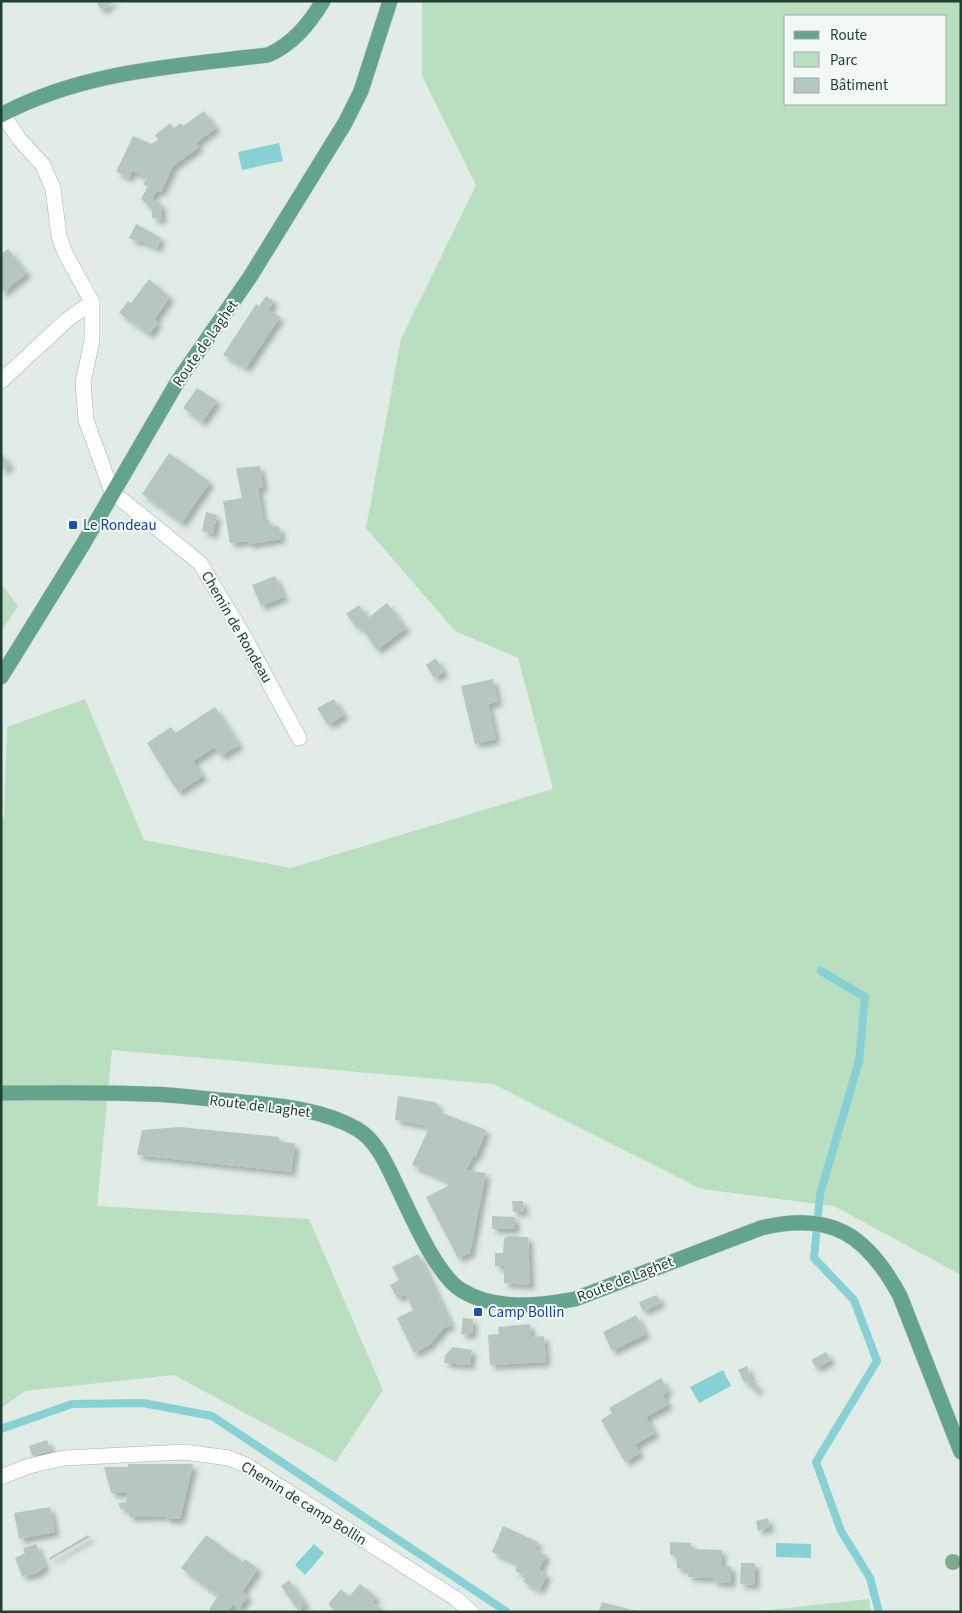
<svg xmlns="http://www.w3.org/2000/svg" width="962" height="1613" font-family="'Source Sans 3',sans-serif">
	<style>
		.green { fill: #b9dfc0; fill-rule: evenodd }
		.water { fill: #87d0d4 }
		.lines { fill: none; stroke-linecap: round; stroke-linejoin: round }
		.stream { stroke: #87d0d4; stroke-width: 8 }
		.building { fill: #b6c7bf; filter: url(#shadow) }
		.minor-casing { stroke: #a4b4ad; stroke-width: 16 }
		.major-casing { stroke: #c1c9c6; stroke-width: 16 }
		.minor { stroke: #fff; stroke-width: 15 }
		.major { stroke: #64a48d; stroke-width: 15 }
		.tree { fill: #7cac8a }
		.transit-dot { fill: #1a4fb4; stroke: #f2f9f5; stroke-width: 2 }
		.labels { text-anchor: middle; stroke-width: 4; stroke-linejoin: round; paint-order: stroke }
		.street-label { font-size: 15px; fill: #213e33; stroke: #f2f9f5 }
		.transit-label { font-size: 15px; fill: #164399; stroke: #f2f9f5; text-anchor: start }
	</style>
	<defs>
		<filter id="shadow"><feDropShadow dx="4.5" dy="4.5" stdDeviation="2.5" flood-color="#0004"/></filter>
	</defs>
	<rect width="100%" height="100%" fill="#e1ece6"/>
	<g class="green">
		<path d="M422,1H961V1275L834,1206L701,1189L493,1084L112,1050L97,1206L309,1219L383,1390L336,1462L174,1375L25,1391L1,1408V818H4L7,727L85,699L144,840L291,868L553,789L518,658L455,631L366,528L401,339L476,185L422,76ZM786,16H946V104H786Z"/>
		<path d="M1,584L18,606L1,632Z"/>
		<path d="M869,1599L871,1612H751Z"/>
	</g>
	<g class="water">
		<path d="M279,143L283,161L242,170L238,152Z"/>
		<path d="M723,1370L731,1386L699,1403L690,1387Z"/>
		<path d="M776,1543L811,1544V1558L776,1557Z"/>
		<path d="M314,1544L324,1553L305,1575L295,1565Z"/>
	</g>
	<g class="lines">
		<g class="stream">
			<path d="M821,971L865,997L859,1061L820,1194L814,1258L854,1300L877,1361L816,1462L841,1531L870,1578L879,1612"/>
			<path d="M1,1429L72,1404L143,1403L212,1416L507,1612"/>
		</g>
	</g>
	<g class="building">
		<path d="M96,1H115L101,10Z"/>
		<path d="M204,111L216,128L196,143L199,147L173,166L161,192L157,190L152,198L161,204L162,220L152,218V209L141,199L148,186L143,185L147,177L132,171L129,178L116,172L133,136L151,144L158,140L155,135L170,123L174,128L181,123L183,126Z"/>
		<path d="M136,224L161,238L157,248L139,240L138,242L129,238Z"/>
		<path d="M8,249L27,273L1,294V254Z"/>
		<path d="M149,279L170,297L154,320L158,323L149,334L119,313L128,301L131,303Z"/>
		<path d="M266,296L274,301L268,310L280,317L246,368L223,355L256,304L259,306Z"/>
		<path d="M197,388L217,401L202,422L183,408Z"/>
		<path d="M1,452L10,465L1,471Z"/>
		<path d="M169,453L210,482L182,523L142,494Z"/>
		<path d="M260,466L263,488H258L263,519L269,520L270,527L279,526L281,539L249,544L248,541L230,543L223,501L242,498L236,468Z"/>
		<path d="M206,512L217,515L213,534L202,531Z"/>
		<path d="M275,576L284,597L261,606L252,585Z"/>
		<path d="M387,603L406,628L377,650L360,626L357,628L346,614L359,605L368,618Z"/>
		<path d="M436,658L444,672L434,678L426,665Z"/>
		<path d="M493,679L498,702L488,704L496,739L475,744L461,686Z"/>
		<path d="M334,699L344,715L328,725L317,708Z"/>
		<path d="M215,707L239,745L221,756L215,747L193,761L203,776L178,792L147,743L171,727L175,733Z"/>
		<path d="M398,1096L434,1102L438,1104L437,1111L486,1130L476,1157L474,1155L466,1170L486,1173L470,1253L458,1258L426,1197L448,1186V1181L412,1165L428,1130L423,1125L395,1120Z"/>
		<path d="M180,1127L279,1137V1142L295,1143L291,1172L137,1155L142,1130Z"/>
		<path d="M512,1201H523L524,1212H513Z"/>
		<path d="M492,1216L515,1217V1229H492Z"/>
		<path d="M508,1236L528,1237L530,1285L504,1283V1266H495V1253H503L504,1238Z"/>
		<path d="M418,1254L451,1325L444,1328L429,1345L414,1353L397,1318L413,1310L406,1294L397,1298L390,1285L399,1280L392,1267Z"/>
		<path d="M657,1295L661,1303L643,1311L639,1302Z"/>
		<path d="M636,1315L646,1334L612,1351L603,1332Z"/>
		<path d="M463,1318L473,1319L472,1334H461Z"/>
		<path d="M530,1324L531,1337L544,1336L546,1362L490,1365L488,1335L499,1334L498,1327Z"/>
		<path d="M453,1347L472,1350L470,1365L444,1363L445,1355Z"/>
		<path d="M826,1352L831,1360L816,1368L811,1360Z"/>
		<path d="M747,1366L751,1379L759,1388L755,1392L748,1382L745,1383L738,1370Z"/>
		<path d="M661,1378L668,1391L663,1395L668,1405L646,1417L655,1433L635,1445L640,1453L625,1462L601,1420L612,1413L609,1408Z"/>
		<path d="M47,1440L51,1451L32,1456L29,1446Z"/>
		<path d="M128,1464H193L180,1519H167L166,1516L129,1517L128,1509H121L118,1503L126,1502L128,1493H111L104,1467H128Z"/>
		<path d="M50,1507L55,1532L19,1539L14,1513Z"/>
		<path d="M768,1518L770,1527L758,1531L756,1521Z"/>
		<path d="M503,1526L538,1542L535,1549L546,1555L539,1570L547,1574L540,1590L523,1582L526,1576L515,1571L518,1564L492,1552Z"/>
		<path d="M88,1535L90,1537L50,1560L49,1558Z"/>
		<path d="M206,1535L243,1562L245,1559L258,1569L242,1592L248,1596L239,1609L233,1604L227,1612H212L209,1609L218,1596L181,1568Z"/>
		<path d="M670,1542L691,1543V1549L722,1550L721,1566H731V1583L714,1582L713,1578L688,1577L689,1570L677,1568V1556L670,1555Z"/>
		<path d="M36,1544L45,1567L35,1574L22,1576L15,1558L25,1553L23,1548Z"/>
		<path d="M741,1563H755V1585L740,1584Z"/>
		<path d="M289,1580L306,1604L298,1610L281,1586Z"/>
		<path d="M360,1584L376,1597L372,1602L385,1612H336L328,1604L341,1589L349,1597Z"/>
		<path d="M602,1602L636,1611V1612H598Z"/>
	</g>
	<g class="lines">
		<defs>
			<g id="minor">
				<path d="M2,114L20,140L43,165L53,189L59,236L65,253L92,302V341L83,382L86,420L112,492L200,563L245,638L299,738"/>
				<path d="M1,381L67,320L92,302"/>
				<path d="M1,1477L29,1466L64,1458L184,1452L229,1458L246,1465L455,1598L471,1612"/>
			</g>
			<g id="major">
				<path d="M1,115C83,71 177,66 268,55C293,44 309,24 323,1"/>
				<path d="M1,677L82,546L178,381L250,277L345,123L361,91L390,1"/>
				<path d="M1,1093C49,1093 97,1092 145,1094C174,1094 203,1099 232,1101C273,1105 321,1108 357,1129C375,1139 386,1163 394,1180C408,1208 435,1274 461,1290C495,1311 538,1306 575,1299L761,1228C832,1211 867,1235 900,1296L961,1452"/>
			</g>
		</defs>
		<use href="#minor" class="minor-casing"/>
		<use href="#major" class="major-casing"/>
		<use href="#minor" class="minor"/>
		<use href="#major" class="major"/>
	</g>
	<circle class="tree" cx="953" cy="1562" r="8"/>
	<g class="transit-dot">
		<rect x="68" y="520" width="10" height="10" rx="2.5"/>
		<rect x="473" y="1307" width="10" height="10" rx="2.5"/>
	</g>
	<g class="labels">
		<g class="street-label">
			<text transform="translate(205 343) rotate(-55)" y="5">Route de Laghet</text>
			<text transform="translate(237 627) rotate(60)" y="5">Chemin de Rondeau</text>
			<text transform="translate(260 1106) rotate(7)" y="5">Route de Laghet</text>
			<text transform="translate(625 1279) rotate(-21)" y="5">Route de Laghet</text>
			<text transform="translate(304 1503) rotate(32)" y="5">Chemin de camp Bollin</text>
		</g>
		<g class="transit-label">
			<text x="83" y="530">Le Rondeau</text>
			<text x="488" y="1317">Camp Bollin</text>
		</g>
	</g>
	<rect width="962" height="1613" fill="none" stroke="#213e33" stroke-width="5"/>
	<rect x="784" y="15" width="162" height="90" fill="#f2f9f5" stroke="#9eaea7"/>
	<rect x="794" y="31" width="25" height="8" fill="#64a48d" stroke="#9eaea7"/>
	<text x="830" y="40" font-size="15" fill="#213e33">Route</text>
	<rect x="794" y="52" width="25" height="15" fill="#b9dfc0" stroke="#9eaea7"/>
	<text x="830" y="65" font-size="15" fill="#213e33">Parc</text>
	<rect x="794" y="78" width="25" height="15" fill="#b6c7bf" stroke="#9eaea7"/>
	<text x="830" y="90" font-size="15" fill="#213e33">Bâtiment</text>
</svg>
